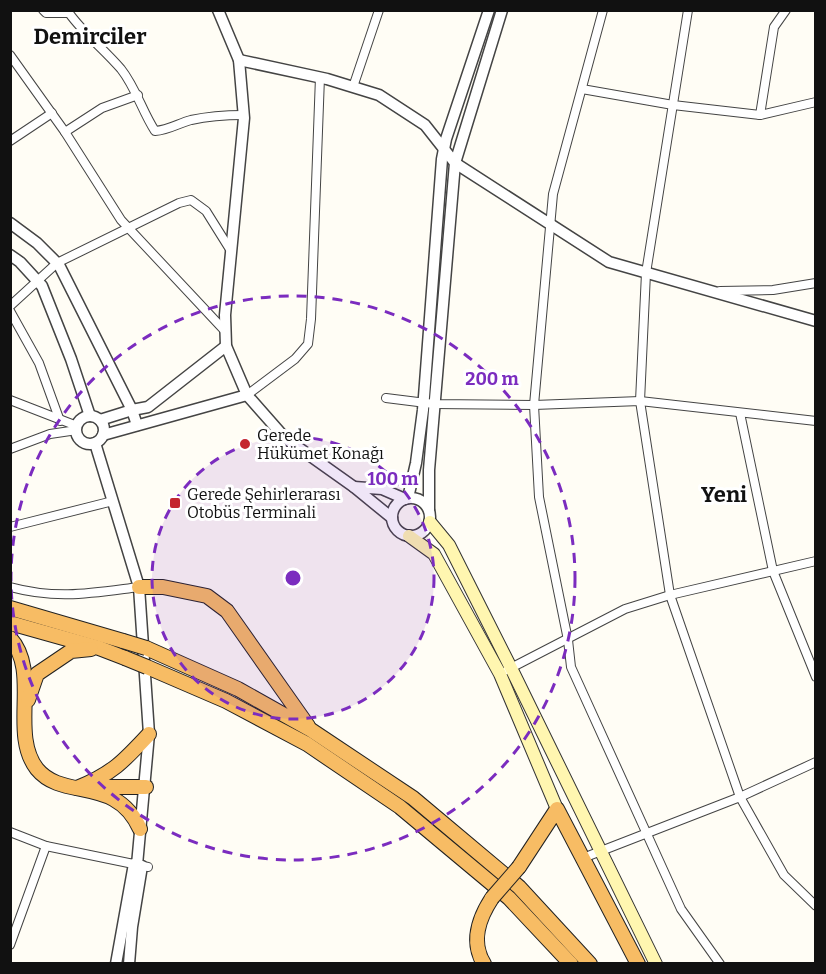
<svg xmlns="http://www.w3.org/2000/svg" width="826" height="974" font-family="Bitter,serif">
	<style>
		.lines { fill: none; stroke-linecap: round; stroke-linejoin: round }
		.minor-casing { stroke: #444; stroke-width: 10 }
		.tertiary-casing { stroke: #444; stroke-width: 13 }
		.secondary-casing { stroke: #333; stroke-width: 14 }
		.trunk-casing { stroke: #222; stroke-width: 16 }
		.minor { stroke: #fff; stroke-width: 8 }
		.tertiary { stroke: #fff; stroke-width: 10 }
		.secondary { stroke: #fff6b0; stroke-width: 12 }
		.trunk { stroke: #f7bc64; stroke-width: 14 }
		.trunk-bridge-casing { stroke: #222; stroke-width: 16; stroke-linecap: butt }
		.trunk-bridge { stroke: #f7bc64; stroke-width: 14 }
		.ring { fill: none; stroke: #7b2cbf; stroke-width: 3; stroke-dasharray: 10 8 }
		.poi-dot { fill: #c4262e; stroke: #fff; stroke-width: 2 }
		.labels { text-anchor: middle; stroke-width: 6; stroke-linejoin: round; paint-order: stroke }
		.poi-label { font-size: 16px; fill: #111; stroke: #fff; text-anchor: start }
		.district-label { font-size: 22px; font-weight: bold; fill: #111; stroke: #fff }
		.centre { fill: #7b2cbf; stroke: #fff; stroke-width: 3 }
		.ring-label { font-size: 18px; text-anchor: middle; font-weight: bold; fill: #7b2cbf; stroke: #fff; stroke-width: 6; stroke-linejoin: round; paint-order: stroke }
	</style>
	<rect width="100%" height="100%" fill="#fffdf5"/>
	<g class="lines">
		<defs>
			<g id="minor">
				<path d="M43,10L46,13H69C84,34 104,49 121,69C136,88 142,111 155,131C169,130 179,123 191,120C209,116 226,115 244,115"/>
				<path d="M603,10L553,194L534,405L539,497L568,640L571,667L681,909L720,964"/>
				<path d="M688,10L646,273L640,401L670,595L740,797L784,875L816,906"/>
				<path d="M10,55L65,132L121,220L225,331"/>
				<path d="M353,87L379,10"/>
				<path d="M582,89L673,105L760,115L816,102"/>
				<path d="M760,115L774,27L786,10"/>
				<path d="M65,132L102,108L138,95"/>
				<path d="M10,141L52,113"/>
				<path d="M720,291L773,290L816,283"/>
				<path d="M10,306L57,263L179,203L191,200L206,211L231,251"/>
				<path d="M10,311L39,363L60,421"/>
				<path d="M247,395L295,359L308,344L311,319L320,77"/>
				<path d="M386,398L434,404L534,405L640,401L816,421"/>
				<path d="M10,400L77,426"/>
				<path d="M740,413L773,571L816,677"/>
				<path d="M10,449L50,434L77,430"/>
				<path d="M10,527L113,501"/>
				<path d="M10,587C58,600 92,593 139,587"/>
				<path d="M507,670L625,609L670,595L816,561"/>
				<path d="M10,832L46,846L148,867"/>
				<path d="M583,858L740,797L816,762"/>
				<path d="M10,945L46,846"/>
			</g>
			<g id="tertiary">
				<path d="M218,10L239,60L244,118L225,315L226,346L247,395L285,438L354,487L392,518"/>
				<path d="M239,60L327,79L379,95L425,125L455,163L609,262L816,321"/>
				<path d="M10,223L37,243L59,265L132,410L137,425"/>
				<path d="M10,255L20,262L42,286L71,359L90,416"/>
				<circle cx="90" cy="430" r="14"/>
				<path d="M100,420L132,410L148,407L226,346"/>
				<path d="M103,435L247,395"/>
				<path d="M95,443L139,587L149,734L137,865"/>
				<path d="M354,487L382,489L405,499"/>
				<circle cx="411" cy="517" r="19"/>
				<path d="M408,498L416,463L423,410L442,159L446,139L489,10"/>
				<path d="M429,510V470L455,163L502,10"/>
				<path d="M116,964L134,864"/>
				<path d="M129,964L132,927L142,866"/>
			</g>
			<g id="secondary">
				<path d="M430,522L449,545L511,668L656,964"/>
				<path d="M409,536L434,554L500,674L557,809"/>
			</g>
			<g id="trunk">
				<path d="M139,587H163L207,596L227,611L308,726"/>
				<path d="M10,608L123,641"/>
				<path d="M10,623L99,648L125,658"/>
				<path d="M10,638C41,672 9,733 37,769C63,801 116,775 140,829"/>
				<path d="M146,648L238,689L311,730L413,798L519,887L590,964"/>
				<path d="M147,667L226,701L307,744L400,807L509,898L571,964"/>
				<path d="M28,700L37,674L71,651L91,649"/>
				<path d="M94,787H146"/>
				<path d="M77,788C112,774 124,761 149,734"/>
				<path d="M519,867L557,809L638,964"/>
				<path d="M484,964C470,941 479,918 492,898"/>
			</g>
		</defs>
		<use href="#minor" class="minor-casing"/>
		<use href="#tertiary" class="tertiary-casing"/>
		<use href="#secondary" class="secondary-casing"/>
		<use href="#trunk" class="trunk-casing"/>
		<use href="#minor" class="minor"/>
		<use href="#tertiary" class="tertiary"/>
		<use href="#secondary" class="secondary"/>
		<use href="#trunk" class="trunk"/>
		<defs>
			<g id="trunk-bridge">
				<path d="M123,641L146,648"/>
				<path d="M125,658L147,667"/>
				<path d="M492,898L519,867"/>
			</g>
		</defs>
		<use href="#trunk-bridge" class="trunk-bridge-casing"/>
		<use href="#trunk-bridge" class="trunk-bridge"/>
	</g>
	<circle cx="293" cy="578" r="141" fill="#7b2cbf" fill-opacity=".12"/>
	<g class="ring">
		<circle cx="293" cy="578" r="141"/>
		<circle cx="293" cy="578" r="282"/>
	</g>
	<g class="poi-dot">
		<circle cx="245" cy="444" r="6"/>
		<rect x="169" y="497" width="12" height="12" rx="3"/>
	</g>
	<g class="labels">
		<g class="poi-label">
			<text x="257" y="441">Gerede<tspan x="257" dy="18">Hükümet Konağı</tspan></text>
			<text x="187" y="500">Gerede Şehirlerarası<tspan x="187" dy="18">Otobüs Terminali</tspan></text>
		</g>
		<g class="district-label">
			<text x="90" y="44">Demirciler</text>
			<text x="724" y="502">Yeni</text>
		</g>
	</g>
	<circle cx="293" cy="578" r="9" class="centre"/>
	<g class="ring-label">
		<text x="492" y="385">200 m</text>
		<text x="393" y="485">100 m</text>
	</g>
	<rect width="826" height="974" fill="none" stroke="#111111" stroke-width="24"/>
</svg>
